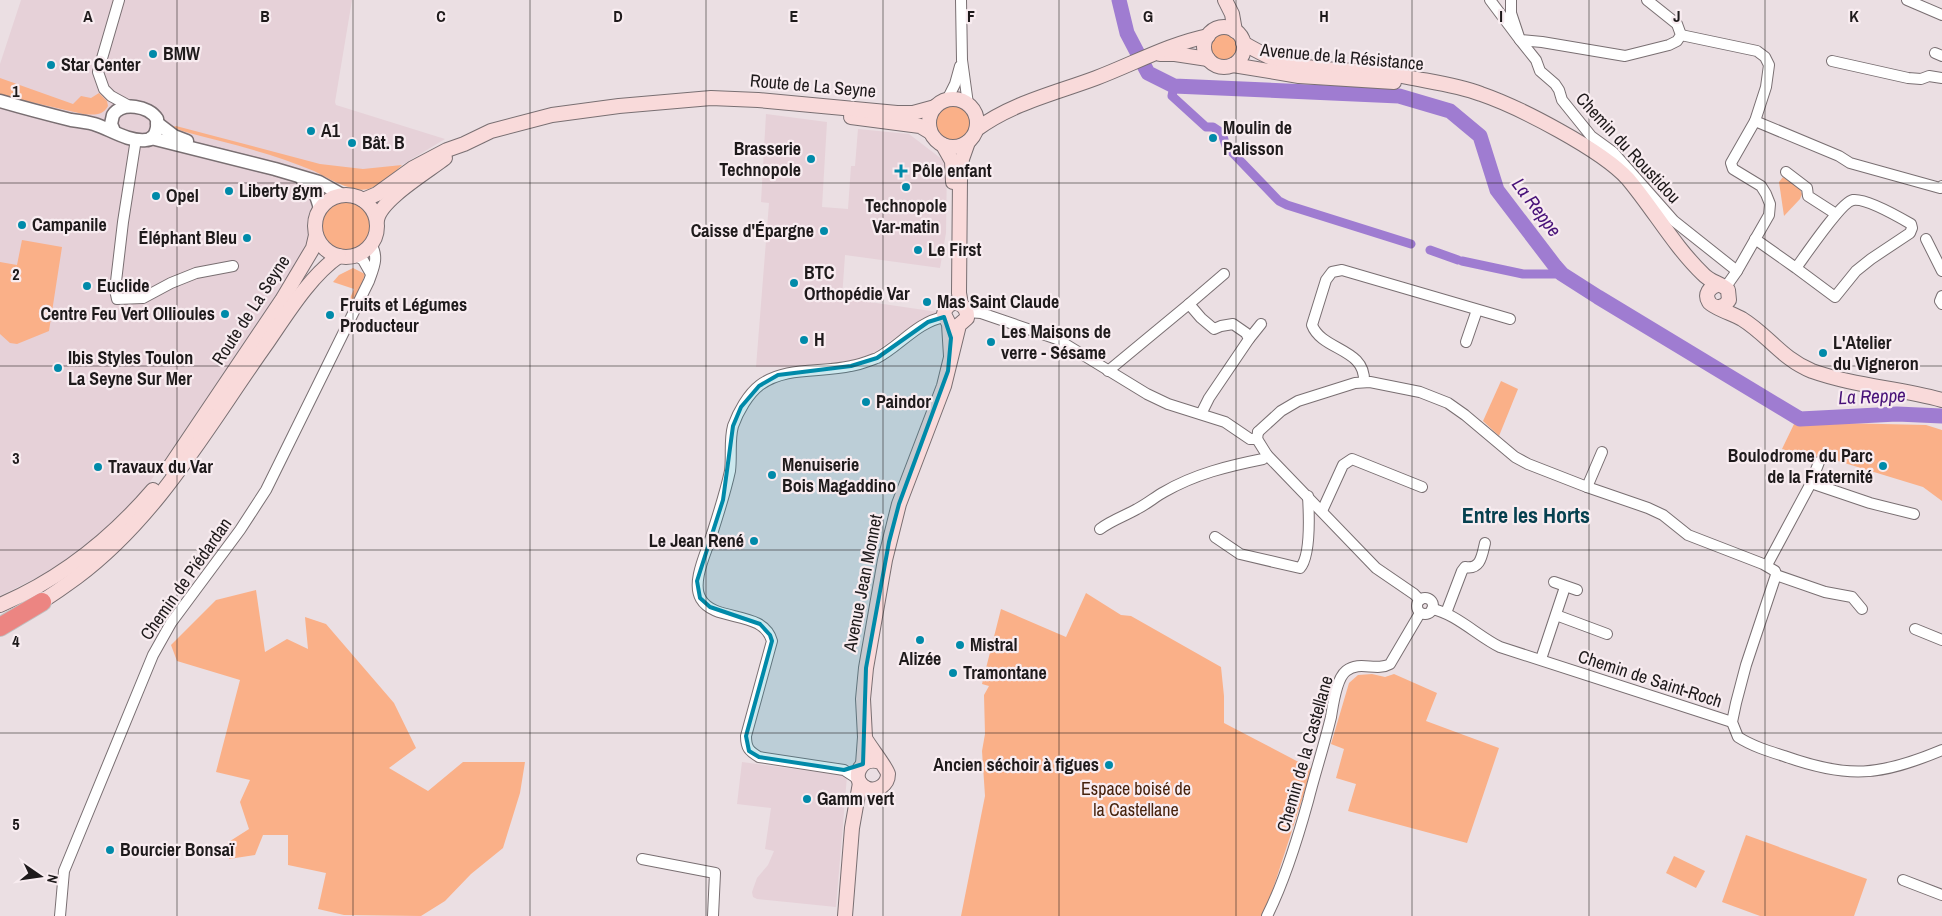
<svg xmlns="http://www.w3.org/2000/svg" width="1942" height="916" font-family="'Archivo Narrow',sans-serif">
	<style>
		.built { fill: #e6d1d8 }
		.green { fill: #fab088 }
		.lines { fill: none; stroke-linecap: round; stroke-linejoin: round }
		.canal { stroke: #9f7cd1; stroke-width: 9 }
		.river { stroke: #9f7cd1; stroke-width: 15 }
		.minor-casing { stroke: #796f72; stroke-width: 12 }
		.tertiary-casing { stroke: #796f72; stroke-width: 15 }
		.secondary-casing { stroke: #796f72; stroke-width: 16 }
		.motorway-casing { stroke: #c0bfbf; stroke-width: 20 }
		.minor { stroke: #fff; stroke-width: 10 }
		.tertiary { stroke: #fff; stroke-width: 12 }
		.secondary { stroke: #f9dada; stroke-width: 14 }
		.motorway { stroke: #ec8582; stroke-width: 18 }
		.marked { fill: #008aa9; fill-opacity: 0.2; stroke: #008aa9; stroke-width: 4; stroke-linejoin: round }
		.grid { fill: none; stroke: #1e1a1b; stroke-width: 1; stroke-opacity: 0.55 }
		.poi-dot { fill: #008aa9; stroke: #f8ecf0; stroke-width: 2 }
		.labels { text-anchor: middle; stroke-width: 4.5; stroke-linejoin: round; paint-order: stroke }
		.poi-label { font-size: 18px; font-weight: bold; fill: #1e1a1b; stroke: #f8ecf0; text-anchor: start }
		.street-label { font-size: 18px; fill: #1e1a1b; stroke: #f8ecf0 }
		.park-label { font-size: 18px; fill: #46220c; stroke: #f8ecf0 }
		.water-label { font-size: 19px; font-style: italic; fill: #471178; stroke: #f8ecf0 }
		.district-label { font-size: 22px; font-weight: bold; fill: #06404f; stroke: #f8ecf0 }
		.grid-label { font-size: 16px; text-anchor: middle; font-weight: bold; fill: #1e1a1b; stroke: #f8ecf0; stroke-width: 4.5; stroke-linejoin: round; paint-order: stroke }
	</style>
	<rect width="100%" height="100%" fill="#ebdfe3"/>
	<g class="built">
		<path d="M21,0H352L335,102L336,105L445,139L402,165L371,174L328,170L311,204L308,244L291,273L133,507L84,548L46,573L0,596V64Z"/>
		<path d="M766,114L827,122L822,207L848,209L851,166H855L858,129L909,134L947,163L946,233L940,268L845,255L842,298L938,312L922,319L872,354L849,361L785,367H756L769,203L761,202Z"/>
		<path d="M742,762L847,776L836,907L757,899L753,897L752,892L757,878L768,865L774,851L765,849L771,808L737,804Z"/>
	</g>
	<g class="green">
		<circle cx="1224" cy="47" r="19"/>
		<path d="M0,78L73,104L81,96L91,98L99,93L107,101L108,106C103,116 93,115 83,114L0,95Z"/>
		<circle cx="953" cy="123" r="24"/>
		<path d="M176,126L320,164L363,169L402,165C395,172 377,187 368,189C352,193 328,178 314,171C272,153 227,143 182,131L173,127Z"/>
		<path d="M1783,177L1799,187L1802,194L1800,199L1784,216L1779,182Z"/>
		<circle cx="346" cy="226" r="31"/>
		<path d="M22,240L62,247L49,331L17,344L10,343L0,334V262L17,265Z"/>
		<path d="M353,268L365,274L360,289L351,305L348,303L354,289L333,282L339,275Z"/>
		<path d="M1501,381L1518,389L1499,436L1483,421Z"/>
		<path d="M1795,422L1926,425L1942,430V501L1923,487L1828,458L1823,462L1782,449Z"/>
		<path d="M256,590L265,652L287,639L308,649L305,617L326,624L394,703L416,748L389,768L428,791L463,762H525L520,793L503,848L471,874L445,901L421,916L344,915L318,909L326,873L288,865V835H263L255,855L229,859L227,843L249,829L240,802L250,780L216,772L240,680L177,661L171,645L216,600Z"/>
		<path d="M1086,593L1121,615L1131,616L1221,667L1224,696V723L1312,769L1272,892L1262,916H961L985,796L982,751L985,734L984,695L989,686L982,684L1001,609L1066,637Z"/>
		<path d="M1372,674L1385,677L1394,674L1437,693L1426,721L1499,748L1467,843L1348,811L1356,784L1336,778L1344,749L1331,744L1349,683L1358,675Z"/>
		<path d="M1746,835L1867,879L1854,916H1760L1722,902Z"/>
		<path d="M1674,856L1705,871L1696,888L1666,873Z"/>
	</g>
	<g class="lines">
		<g class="canal">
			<path d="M1174,86L1172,96L1206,127H1213L1222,133L1226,146L1279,201L1287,205L1411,244"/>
			<path d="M1430,250L1458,260"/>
			<path d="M1462,261L1523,274H1562"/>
		</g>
		<path class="river" d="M1119,0L1127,33L1148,73L1174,86L1399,96L1450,111L1480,136L1497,190L1555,266L1562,274L1598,297L1800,419L1897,414L1942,416"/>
		<defs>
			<g id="minor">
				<path d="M119,0L98,72L104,89L111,96L131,107"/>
				<path d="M961,0L962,60L968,104"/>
				<path d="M1490,0L1520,40L1542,42L1625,56L1669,45L1677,41L1681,35L1677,24L1647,0"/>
				<path d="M1511,0V13L1520,40L1536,60L1540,71L1555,84L1559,90L1562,100L1591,136L1613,152L1674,221L1737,271"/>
				<path d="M1907,0L1942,15"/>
				<path d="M1681,35L1757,51L1765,57L1769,65L1766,87L1755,121L1731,163L1733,169L1761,186L1766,194L1770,204L1769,215L1737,271L1725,288"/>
				<path d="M1935,53L1942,56"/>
				<path d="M1832,61L1908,78L1921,79L1929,76L1942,78"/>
				<path d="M947,100L955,84L960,66"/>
				<path d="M1755,121L1839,156L1850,163L1940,188L1942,186"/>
				<path d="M136,139L123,222L115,290L117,299L143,298L171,283L196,273L233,266"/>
				<path d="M1786,172L1807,188L1808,196L1836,214"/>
				<path d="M1755,239L1796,268C1805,256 1841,202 1853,200C1866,198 1899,217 1911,224L1912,228L1910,233L1871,259L1856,271L1835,297L1796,268"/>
				<path d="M1926,239L1942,271"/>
				<path d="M355,255L363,260L371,274"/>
				<path d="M1942,296L1940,301L1942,304"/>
				<path d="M1189,304L1224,274"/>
				<path d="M967,312L981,313L1057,339L1147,394L1168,404L1225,422L1250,439H1257L1258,432"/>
				<path d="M1249,339L1261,324"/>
				<path d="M1466,342L1477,310"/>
				<path d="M1108,371L1189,304L1201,318L1214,329L1221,326L1233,324L1246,333L1249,339L1209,398L1201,414"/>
				<path d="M1364,382C1366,348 1322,351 1312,325L1326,280L1332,272L1342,270L1510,319"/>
				<path d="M1258,432L1281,411L1298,401L1355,383L1370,382L1420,392L1448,403L1465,415L1515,457L1528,464L1587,487L1648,508L1663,515L1688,535L1763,564L1775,571L1776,575L1746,665L1736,703L1732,722L1738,737C1752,746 1768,751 1784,756C1848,779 1880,776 1942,750"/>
				<path d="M1257,439L1267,455L1376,568L1414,594L1420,600"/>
				<path d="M1811,483L1870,503L1914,514"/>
				<path d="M1587,487L1602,452"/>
				<path d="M1322,511L1343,465L1352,459L1422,487"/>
				<path d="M1100,529C1112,520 1125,516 1137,509C1147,504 1155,497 1164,492C1195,474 1228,466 1263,459L1267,455"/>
				<path d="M1215,537L1240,554L1300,568C1311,556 1309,513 1308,496"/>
				<path d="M1767,565L1811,483L1819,462"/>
				<path d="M1776,575L1825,592L1852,597L1862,609"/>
				<path d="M1554,582L1577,590"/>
				<circle cx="1425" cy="606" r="8"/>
				<path d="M1432,609C1455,613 1479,637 1500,647L1732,722"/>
				<path d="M1446,613L1462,571L1465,567C1481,570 1482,555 1485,543"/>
				<path d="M1556,615L1607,634"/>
				<path d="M1915,629L1942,640"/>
				<path d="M1541,659L1565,587"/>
				<path d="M858,779L844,770L759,757C749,751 746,748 746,736L772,641C763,609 715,623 701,599C691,583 706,553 711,537C718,515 725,494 730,471C732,456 729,441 733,426C738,412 748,394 760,385C786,366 821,373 851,366C859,365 869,361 877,358C900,346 917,322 944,317"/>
				<path d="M642,859L715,873L713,916"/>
				<path d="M1903,880L1942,895"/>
				<path d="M60,916L64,871L153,655L171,623L240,530L266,490L369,281C374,267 379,257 371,244"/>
				<path d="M1267,916C1285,880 1297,841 1308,801C1315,773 1324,746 1331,717C1333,705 1336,679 1346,671C1360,660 1376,672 1390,664L1420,613"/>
			</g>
			<g id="tertiary">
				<path d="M0,101C24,108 47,114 71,120C79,121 87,122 94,124C110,129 128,142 146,140C156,140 158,127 157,119C149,106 122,101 113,115L111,124L114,131"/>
				<path d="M157,123L174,136L187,141"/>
				<path d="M151,138L275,169L319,182L342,195"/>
				<path d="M302,179C313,186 317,196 320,209"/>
			</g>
			<g id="secondary">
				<path d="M1225,0L1232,14L1235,31"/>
				<circle cx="1224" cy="47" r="20"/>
				<path d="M1243,43C1257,51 1269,58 1284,63C1325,73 1366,68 1407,77C1432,82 1458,85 1481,94C1519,107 1602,150 1628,179C1654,210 1674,246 1703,274C1710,282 1721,283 1728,290L1729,300L1725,305L1720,307"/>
				<path d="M1160,54H1175L1208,59"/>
				<path d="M1233,65L1299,76L1394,82"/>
				<circle cx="953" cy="123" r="24"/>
				<path d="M851,117L920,126L930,132"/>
				<path d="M977,129C1012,103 1056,93 1096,78C1133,64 1169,44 1208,36"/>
				<path d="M943,145L952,161L953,182"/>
				<circle cx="346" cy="226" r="31"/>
				<path d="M363,200L377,194L413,168L447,150L464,144L491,131L552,115L619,106L711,98L758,100L897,113H913L935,107"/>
				<path d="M377,220C380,200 427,172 445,158"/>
				<path d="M1717,285C1710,287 1704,294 1709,302C1711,306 1735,315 1742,319C1768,335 1782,359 1812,371C1854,386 1899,388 1942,400"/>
				<path d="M961,304L959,293L960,178L962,159L968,142"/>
				<path d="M169,468L282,300L313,248L316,235"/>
				<path d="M0,605C61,579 110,540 153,490"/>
				<path d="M33,606C49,598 63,587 77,577C159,516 209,424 267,343C287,314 310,276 339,256"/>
				<path d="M865,738C869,746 887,768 888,774C888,785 876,793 866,788C849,779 861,755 880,762"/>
				<path d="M863,764L865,737L863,699L866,668L885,560L899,504L944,386L959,325L967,318C968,301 947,297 944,314L949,324L951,356"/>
				<path d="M845,916L852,828L860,783"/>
			</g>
			<path id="motorway" d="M0,627L42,602"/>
		</defs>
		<use href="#minor" class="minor-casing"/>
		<use href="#tertiary" class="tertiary-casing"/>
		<use href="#secondary" class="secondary-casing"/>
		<use href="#motorway" class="motorway-casing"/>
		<use href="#minor" class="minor"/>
		<use href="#tertiary" class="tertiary"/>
		<use href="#secondary" class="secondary"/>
		<use href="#motorway" class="motorway"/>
	</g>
	<path class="marked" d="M944,317L951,338L948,371L899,504L889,542L866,668L863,764L844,770L759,757L749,751L746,736L772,641L770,635L760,624L710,607L700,598L697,581L723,500L733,426L741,407L759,386L778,375L851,366L877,358L928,322Z"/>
	<path class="grid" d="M177,0V916M353,0V916M530,0V916M706,0V916M883,0V916M1059,0V916M1236,0V916M1412,0V916M1589,0V916M1765,0V916M0,183H1942M0,366H1942M0,550H1942M0,733H1942"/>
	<g class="poi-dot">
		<circle cx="153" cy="54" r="5"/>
		<circle cx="51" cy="65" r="5"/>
		<circle cx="311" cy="131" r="5"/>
		<circle cx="1213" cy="138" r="5"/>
		<circle cx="352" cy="143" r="5"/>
		<circle cx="811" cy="159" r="5"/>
		<path d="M898.5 163.5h5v5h5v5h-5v5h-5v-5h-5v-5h5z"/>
		<circle cx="906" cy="187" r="5"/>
		<circle cx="229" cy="191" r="5"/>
		<circle cx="156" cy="196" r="5"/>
		<circle cx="22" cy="225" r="5"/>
		<circle cx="824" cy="231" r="5"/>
		<circle cx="247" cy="238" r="5"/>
		<circle cx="918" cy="250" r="5"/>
		<circle cx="794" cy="283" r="5"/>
		<circle cx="87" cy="286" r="5"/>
		<circle cx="927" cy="302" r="5"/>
		<circle cx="225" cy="314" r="5"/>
		<circle cx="330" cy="315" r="5"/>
		<circle cx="804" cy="340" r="5"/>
		<circle cx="991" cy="342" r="5"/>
		<circle cx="1823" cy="353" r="5"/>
		<circle cx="58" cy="368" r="5"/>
		<circle cx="866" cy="402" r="5"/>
		<circle cx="1883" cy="466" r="5"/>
		<circle cx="98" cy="467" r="5"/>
		<circle cx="772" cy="475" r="5"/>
		<circle cx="754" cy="541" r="5"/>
		<circle cx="920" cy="640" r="5"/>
		<circle cx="960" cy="645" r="5"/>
		<circle cx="953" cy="673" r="5"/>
		<circle cx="1109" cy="765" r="5"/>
		<circle cx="807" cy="799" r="5"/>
		<circle cx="110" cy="850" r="5"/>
	</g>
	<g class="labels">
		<g class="poi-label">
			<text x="163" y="60">BMW</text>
			<text x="61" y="71">Star Center</text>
			<text x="1223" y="134">Moulin de<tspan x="1223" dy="21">Palisson</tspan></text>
			<text x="321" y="137">A1</text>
			<text x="362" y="149">Bât. B</text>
			<text x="801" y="155" text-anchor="end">Brasserie<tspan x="801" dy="21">Technopole</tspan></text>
			<text x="912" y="177">Pôle enfant</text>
			<text x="239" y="197">Liberty gym</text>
			<text x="166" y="202">Opel</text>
			<text x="906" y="212" text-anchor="middle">Technopole<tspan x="906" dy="21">Var-matin</tspan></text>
			<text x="32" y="231">Campanile</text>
			<text x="814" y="237" text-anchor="end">Caisse d'Épargne</text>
			<text x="237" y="244" text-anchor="end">Éléphant Bleu</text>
			<text x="928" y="256">Le First</text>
			<text x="804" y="279">BTC<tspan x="804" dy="21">Orthopédie Var</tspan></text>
			<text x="97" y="292">Euclide</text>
			<text x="937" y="308">Mas Saint Claude</text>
			<text x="340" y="311">Fruits et Légumes<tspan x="340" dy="21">Producteur</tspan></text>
			<text x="215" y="320" text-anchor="end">Centre Feu Vert Ollioules</text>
			<text x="1001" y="338">Les Maisons de<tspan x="1001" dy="21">verre - Sésame</tspan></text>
			<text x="814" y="346">H</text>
			<text x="1833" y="349">L'Atelier<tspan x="1833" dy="21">du Vigneron</tspan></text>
			<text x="68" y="364">Ibis Styles Toulon<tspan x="68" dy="21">La Seyne Sur Mer</tspan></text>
			<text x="876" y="408">Paindor</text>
			<text x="1873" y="462" text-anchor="end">Boulodrome du Parc<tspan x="1873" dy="21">de la Fraternité</tspan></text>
			<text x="782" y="471">Menuiserie<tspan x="782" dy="21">Bois Magaddino</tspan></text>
			<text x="108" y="473">Travaux du Var</text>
			<text x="744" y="547" text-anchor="end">Le Jean René</text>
			<text x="970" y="651">Mistral</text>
			<text x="920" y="665" text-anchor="middle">Alizée</text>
			<text x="963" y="679">Tramontane</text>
			<text x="1099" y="771" text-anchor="end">Ancien séchoir à figues</text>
			<text x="817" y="805">Gamm vert</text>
			<text x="120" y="856">Bourcier Bonsaï</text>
		</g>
		<g class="street-label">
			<text transform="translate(1342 57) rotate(5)" y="6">Avenue de la Résistance</text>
			<text transform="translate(813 86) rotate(5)" y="6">Route de La Seyne</text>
			<text transform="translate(1628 148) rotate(47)" y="6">Chemin du Roustidou</text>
			<text transform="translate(251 310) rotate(-57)" y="6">Route de La Seyne</text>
			<text transform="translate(186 579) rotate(-55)" y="6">Chemin de Piédardan</text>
			<text transform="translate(863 583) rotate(-79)" y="6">Avenue Jean Monnet</text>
			<text transform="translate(1650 679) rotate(18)" y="6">Chemin de Saint-Roch</text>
			<text transform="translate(1305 754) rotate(-74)" y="6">Chemin de la Castellane</text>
		</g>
		<g class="park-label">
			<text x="1136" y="795">Espace boisé de<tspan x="1136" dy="21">la Castellane</tspan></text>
		</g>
		<g class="water-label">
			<text transform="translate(1537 207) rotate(53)" y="7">La Reppe</text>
			<text transform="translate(1872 396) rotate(-2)" y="7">La Reppe</text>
		</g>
		<g class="district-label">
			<text x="1526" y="523">Entre les Horts</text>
		</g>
	</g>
	<g class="grid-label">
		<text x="88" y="22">A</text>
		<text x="265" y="22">B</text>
		<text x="441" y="22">C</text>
		<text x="618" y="22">D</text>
		<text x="794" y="22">E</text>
		<text x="971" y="22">F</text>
		<text x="1148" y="22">G</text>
		<text x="1324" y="22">H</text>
		<text x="1501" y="22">I</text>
		<text x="1677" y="22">J</text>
		<text x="1854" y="22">K</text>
		<text x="16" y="97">1</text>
		<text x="16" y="280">2</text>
		<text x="16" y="464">3</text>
		<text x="16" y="647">4</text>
		<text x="16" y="830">5</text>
	</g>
	<g transform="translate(40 876) rotate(103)" stroke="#f8ecf0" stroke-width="4" paint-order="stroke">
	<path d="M0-4L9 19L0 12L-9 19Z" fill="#1e1a1b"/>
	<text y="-8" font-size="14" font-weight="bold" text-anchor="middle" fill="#1e1a1b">N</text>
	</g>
</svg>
